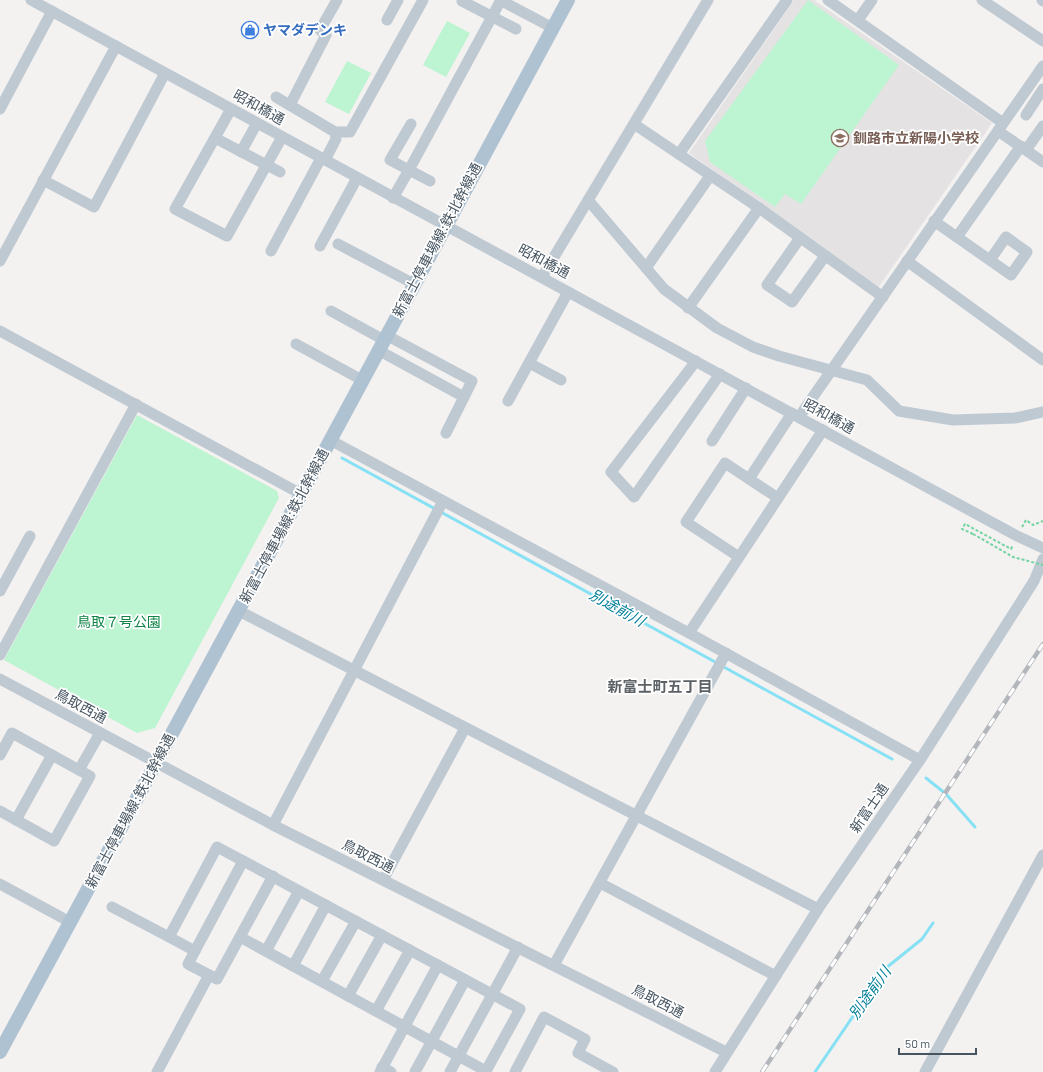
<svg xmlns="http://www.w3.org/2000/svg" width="1043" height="1072" font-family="Barlow,'Noto Sans JP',sans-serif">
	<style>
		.education { fill: #e5e2e3 }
		.green { fill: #bdf4d1 }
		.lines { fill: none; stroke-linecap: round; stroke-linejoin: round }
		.stream { stroke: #87e1f4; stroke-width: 3 }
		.path { stroke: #72d5a1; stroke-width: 2; stroke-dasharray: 3 2; stroke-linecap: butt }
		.minor { stroke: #bec9d2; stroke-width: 11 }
		.major { stroke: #afc2d2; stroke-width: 14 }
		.rail-casing { stroke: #b3b7bc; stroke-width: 4.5 }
		.rail { stroke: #fff; stroke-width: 3; stroke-dasharray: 9; stroke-linecap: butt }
		.path-bridge { stroke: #72d5a1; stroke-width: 2; stroke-dasharray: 3 2; stroke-linecap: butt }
		.labels { text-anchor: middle; stroke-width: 3.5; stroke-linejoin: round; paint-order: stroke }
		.shop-label { font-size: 14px; font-weight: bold; fill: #366cbe; stroke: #fff; text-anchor: start }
		.street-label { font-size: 14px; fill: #475561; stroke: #fff }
		.education-label { font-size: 14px; font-weight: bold; fill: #785e54; stroke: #fff; text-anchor: start }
		.park-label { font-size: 14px; fill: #0f8446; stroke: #fff }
		.water-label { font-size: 15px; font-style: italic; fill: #037f99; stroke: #fff }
		.neighbourhood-label { font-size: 15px; font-weight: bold; fill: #5d6267; stroke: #fff }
	</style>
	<rect width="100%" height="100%" fill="#f4f1f1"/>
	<path class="education" d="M794,0H814L992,123L878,288L689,153Z"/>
	<g class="green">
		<path d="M808,0L899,65L801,204L785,194L775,207L710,162L705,141Z"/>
		<path d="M447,21L470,33L446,77L423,65Z"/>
		<path d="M347,61L371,73L349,114L325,102Z"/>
		<path d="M137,415L277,491L279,498L155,728L137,733L4,660Z"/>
	</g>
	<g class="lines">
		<g class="stream">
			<path d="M342,458L717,663"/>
			<path d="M722,666L892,759"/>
			<path d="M926,778L946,794L975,827"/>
			<path d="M815,1072L886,968L922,939L933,923"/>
		</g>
		<g class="path">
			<path d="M1022,527L1026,520L1033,525L1043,521"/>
			<path d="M973,534L962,529L965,524L1011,549L1013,545"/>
		</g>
		<g class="minor">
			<path d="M31,0L1017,536L1043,548"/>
			<path d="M500,0L553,28"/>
			<path d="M828,0L1003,123"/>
			<path d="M982,0L1043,41"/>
			<path d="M1042,0L1043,1"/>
			<path d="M462,1L516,29"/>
			<path d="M387,20L398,0"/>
			<path d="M858,20L872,0"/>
			<path d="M276,97L335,132L336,139L325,160"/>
			<path d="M290,105L326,35L320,30L337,0"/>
			<path d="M0,109L52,11"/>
			<path d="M231,109L175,209L227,236L282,137"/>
			<path d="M1026,115L1043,89"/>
			<path d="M634,124L759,208L883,297"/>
			<path d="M998,131L1043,162"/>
			<path d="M335,132H350L423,0"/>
			<path d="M215,138L280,172"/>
			<path d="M1026,150L1043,126"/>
			<path d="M241,152L257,123"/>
			<path d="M679,154L787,0"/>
			<path d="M43,180L94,207L165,73"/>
			<path d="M430,181L409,170L501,0"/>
			<path d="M393,198L409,170L390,160L411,124"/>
			<path d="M588,200L664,289L717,328L753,347L779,356L867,380L899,411L953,420L1015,418L1043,412"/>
			<path d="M934,221L1011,275L1027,252L1006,237L990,260"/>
			<path d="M957,237L1021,146"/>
			<path d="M800,238L767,285L792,302L825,256"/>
			<path d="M338,244L414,284"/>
			<path d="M320,246L357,178"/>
			<path d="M271,251L321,158"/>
			<path d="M0,261L116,46"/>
			<path d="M907,261L1043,360"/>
			<path d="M646,268L710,176"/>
			<path d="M542,277L708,0"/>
			<path d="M688,308L759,208"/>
			<path d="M331,311L384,340"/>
			<path d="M0,331L301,494"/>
			<path d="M386,335L472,381L446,433"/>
			<path d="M296,344L362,380"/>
			<path d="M378,350L464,397"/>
			<path d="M696,361L611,472L634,497L720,374"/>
			<path d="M529,363L561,380"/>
			<path d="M508,401L568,292"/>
			<path d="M799,417L1043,66"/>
			<path d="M330,440L689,633L920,760"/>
			<path d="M712,441L746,388"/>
			<path d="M749,479L778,498"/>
			<path d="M739,557L686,522L725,463L749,479L792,413"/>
			<path d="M0,591L30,536"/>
			<path d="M239,611L818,909"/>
			<path d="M689,633L823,430"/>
			<path d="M0,655L136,404"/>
			<path d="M0,679L273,825L726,1052"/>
			<path d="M0,755L12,733L79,770L100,733"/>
			<path d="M0,811L54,841L90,776L79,770"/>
			<path d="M16,820L52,755"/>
			<path d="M273,825L443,501"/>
			<path d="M243,861L188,964L217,979L273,876"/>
			<path d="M383,880L465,728"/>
			<path d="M600,883L776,976"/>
			<path d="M0,884L70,922"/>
			<path d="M112,907L169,937L217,847L520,1009L486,1071L240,937"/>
			<path d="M169,937L195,951"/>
			<path d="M266,951L299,891"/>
			<path d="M554,965L726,653"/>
			<path d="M293,966L326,905"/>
			<path d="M322,981L356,921"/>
			<path d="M348,996L382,935"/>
			<path d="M376,1011L410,950"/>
			<path d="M382,1067L391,1072"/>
			<path d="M157,1072L209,975"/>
			<path d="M380,1072L438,965"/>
			<path d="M415,1072L465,980"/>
			<path d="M450,1072L518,947"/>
			<path d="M515,1072L544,1017L585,1039L578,1053L613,1072"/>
			<path d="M715,1072L818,909L920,760L1034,581L1043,559"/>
			<path d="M925,1072L1043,855"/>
		</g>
		<path class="major" d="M0,1052L568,0"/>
		<defs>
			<path id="rail" d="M762,1072L1043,644"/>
		</defs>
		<use href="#rail" class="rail-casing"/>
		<use href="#rail" class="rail"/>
		<path class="path-bridge" d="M973,534L1013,557L1043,565"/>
	</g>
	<defs>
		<symbol id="shop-ring" viewBox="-11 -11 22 22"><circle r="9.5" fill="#fff" stroke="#3f7fe0" stroke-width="1.5"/><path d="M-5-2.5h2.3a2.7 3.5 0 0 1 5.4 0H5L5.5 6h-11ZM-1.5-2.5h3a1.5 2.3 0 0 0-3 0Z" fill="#3f7fe0"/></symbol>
		<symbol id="school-ring" viewBox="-11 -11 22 22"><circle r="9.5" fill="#fff" stroke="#8d6e63" stroke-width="1.5"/><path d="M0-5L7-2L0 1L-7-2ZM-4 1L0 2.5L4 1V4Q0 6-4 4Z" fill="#8d6e63"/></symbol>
	</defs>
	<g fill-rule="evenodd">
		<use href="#shop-ring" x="240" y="20" width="20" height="20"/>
		<use href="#school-ring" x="830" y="128" width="20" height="20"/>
	</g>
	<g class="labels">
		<g class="shop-label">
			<text x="263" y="35">ヤマダデンキ</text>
		</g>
		<g class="street-label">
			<text transform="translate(259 107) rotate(29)" y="5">昭和橋通</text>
			<text transform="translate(437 240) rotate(-62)" y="5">新富士停車場線:鉄北幹線通</text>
			<text transform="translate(544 261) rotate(28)" y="5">昭和橋通</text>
			<text transform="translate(829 416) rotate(29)" y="5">昭和橋通</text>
			<text transform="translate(284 526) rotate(-62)" y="5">新富士停車場線:鉄北幹線通</text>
			<text transform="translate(81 706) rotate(28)" y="5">鳥取西通</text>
			<text transform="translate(869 808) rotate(-56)" y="5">新富士通</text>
			<text transform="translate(130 811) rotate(-62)" y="5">新富士停車場線:鉄北幹線通</text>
			<text transform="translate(368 856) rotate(27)" y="5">鳥取西通</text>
			<text transform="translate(658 1001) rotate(27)" y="5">鳥取西通</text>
		</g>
		<g class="education-label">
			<text x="853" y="143">釧路市立新陽小学校</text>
		</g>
		<g class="park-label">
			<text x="119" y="627">鳥取７号公園</text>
		</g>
		<g class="water-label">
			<text transform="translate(617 608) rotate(29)" y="5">別途前川</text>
			<text transform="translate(870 993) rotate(-54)" y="5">別途前川</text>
		</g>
		<g class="neighbourhood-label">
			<text x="660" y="692">新富士町五丁目</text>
		</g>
	</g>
	<path d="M899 1048v6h77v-6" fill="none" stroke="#475561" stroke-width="2"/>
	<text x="905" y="1048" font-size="12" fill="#475561" stroke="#ffffff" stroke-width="3" paint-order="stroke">50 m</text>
</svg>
